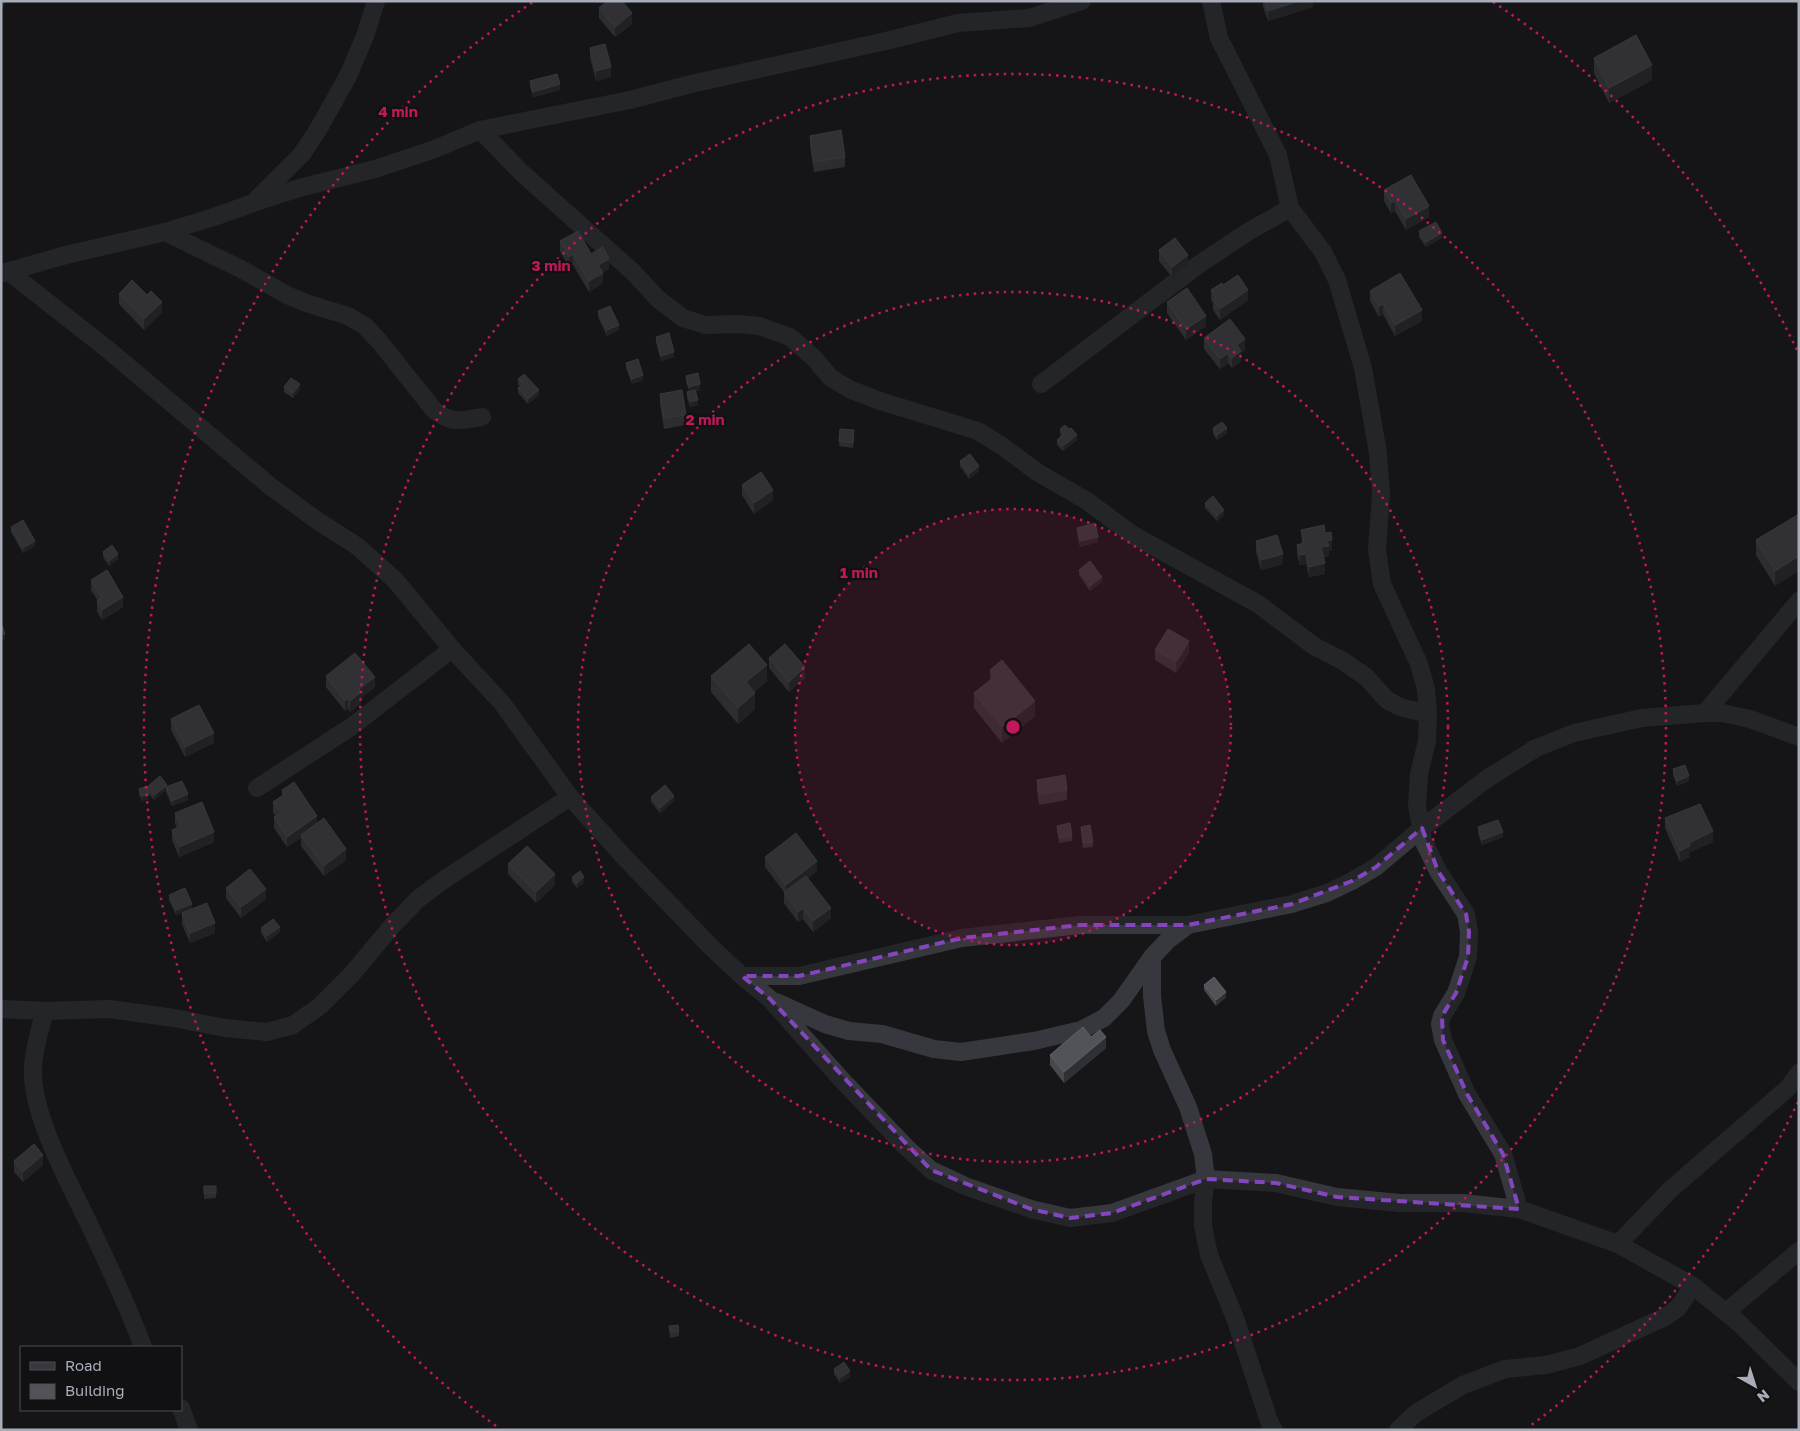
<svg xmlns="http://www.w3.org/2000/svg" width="1800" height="1431" font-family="'Golos Text',sans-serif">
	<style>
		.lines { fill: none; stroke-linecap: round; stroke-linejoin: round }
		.stream { stroke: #2c353c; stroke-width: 5.5 }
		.street { stroke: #37383d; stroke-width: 18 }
		.wall { fill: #47494d }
		.shaded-wall { fill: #2f3033 }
		.building { fill: #525359; stroke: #5f6168 }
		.marked { fill: none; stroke: #8446be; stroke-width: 4; stroke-dasharray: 10 6; stroke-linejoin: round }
		.ring { fill: none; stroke: #c2185b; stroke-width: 2.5; stroke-dasharray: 2.5 5 }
		.centre { fill: #c2185b; stroke: #111113; stroke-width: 2.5 }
		.ring-label { font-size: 15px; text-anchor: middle; font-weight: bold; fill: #c2185b; stroke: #111113; stroke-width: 4.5; stroke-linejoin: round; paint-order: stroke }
	</style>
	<rect width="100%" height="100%" fill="#161618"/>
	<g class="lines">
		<path class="stream" d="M1,6L3,1"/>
		<g class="street">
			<path d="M1211,1L1219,38L1278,155L1290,208L1323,252L1337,280L1363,368L1378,453L1381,494L1377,550L1382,584L1419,664L1426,689L1428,714L1427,741L1419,774L1417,805L1423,840L1438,871L1466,914L1469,932L1468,957L1456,993L1442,1016L1440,1024L1443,1040L1467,1094L1503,1154L1519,1209"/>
			<path d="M480,130L522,173L634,273L658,299L683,318L705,325L738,324L759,326L790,337L814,358L830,377L849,389L880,401L978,431L1002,446L1037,472L1087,501L1133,535L1258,604L1314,646L1343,661L1366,677L1387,700L1400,707L1428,714"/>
			<path d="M257,199L302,154L319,128L348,76L365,36L376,1"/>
			<path d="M165,232L243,270L287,295L306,303L348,316L365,326L379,341L434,410C452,424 460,421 482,417"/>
			<path d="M9,272L106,348L270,486L315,519L357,546L395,580L452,649L502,703L570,797L626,859L710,946L742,976L770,999L841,1079L905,1146L931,1170L965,1186L1031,1209L1070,1218L1112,1213L1206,1179L1276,1183L1337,1197L1400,1203H1463L1519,1209L1618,1244L1693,1286L1739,1323L1799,1382"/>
			<path d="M2,273L66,255L165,232L214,217L253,203L299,188L375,169L435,149L480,130L630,100L691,84L886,41L958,23L1029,18L1082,1"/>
			<path d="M1041,384L1198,265L1246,233L1290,208"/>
			<path d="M1705,713L1799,601"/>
			<path d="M257,788L351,727L452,649"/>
			<path d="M1152,957V996L1156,1031L1162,1050L1188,1107L1203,1154L1206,1179L1203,1201V1226L1209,1255L1235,1318L1270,1424L1274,1430"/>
			<path d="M742,976H799L962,938L1080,925H1188"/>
			<path d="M776,1002L825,1024L849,1031L882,1034L934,1049L961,1052L1034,1041L1081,1030L1104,1018L1121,1001L1152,957L1168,940L1188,925L1292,904L1327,893L1352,881L1376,867L1422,828L1488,778L1536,748L1574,733L1642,718L1705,713H1723L1750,719L1799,737"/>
			<path d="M1,1009L45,1011L110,1009L174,1018L225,1028L267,1032L293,1025L320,1006L351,975L392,926L418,899L445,879L570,797"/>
			<path d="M45,1011C40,1029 34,1048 33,1067C30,1113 70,1184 90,1226C109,1266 128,1306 143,1347"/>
			<path d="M1618,1244L1671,1189L1788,1088L1799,1073"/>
			<path d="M1726,1312L1799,1251"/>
			<path d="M181,1408L189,1430"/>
			<path d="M1398,1430L1416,1413L1463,1385L1505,1369L1546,1365L1580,1356L1665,1317L1678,1308L1693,1286"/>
		</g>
	</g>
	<g class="wall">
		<path d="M1263,1H1313V7L1268,21L1263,6Z"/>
		<path d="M599,8L632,24L615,37L599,18Z"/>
		<path d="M590,48L611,77L596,81L590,58Z"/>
		<path d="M1594,58L1652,80L1609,103L1594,73Z"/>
		<path d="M530,81L560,90L533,97L530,86Z"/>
		<path d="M810,136L845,157V167L814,172L810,146Z"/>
		<path d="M1384,190L1429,217L1406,230L1395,211L1391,213L1384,201Z"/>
		<path d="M1419,231L1442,238L1426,247L1419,237Z"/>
		<path d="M560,241L591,254L609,269L602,273L603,283L589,292L573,265L569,267L560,251Z"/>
		<path d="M1159,250L1188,265L1172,277L1159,261Z"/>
		<path d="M1223,285L1248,300L1220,320L1213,310V303L1211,300V290Z"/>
		<path d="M1370,291L1422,321L1395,336L1383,314L1379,317L1370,301Z"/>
		<path d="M119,294L147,295L162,312L144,330L119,304Z"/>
		<path d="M1167,302L1206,326L1186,340L1167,313Z"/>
		<path d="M598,311L619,330L607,336L598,317Z"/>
		<path d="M656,337L674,357L661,361L656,342Z"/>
		<path d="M1204,338L1245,350L1241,353V361L1232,368L1228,363L1220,369L1204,349Z"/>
		<path d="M626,363L643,380L632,384L626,368Z"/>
		<path d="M686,376L700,390L696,391L698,405L690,407L687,397V392L689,391L686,382Z"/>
		<path d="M518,379L539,395L528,404L518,393V388L520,386L518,385Z"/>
		<path d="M284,387L300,389L293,398L284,392Z"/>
		<path d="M660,394L686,415V425L664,429L660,404Z"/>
		<path d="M1213,428L1227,433L1217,440L1213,434Z"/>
		<path d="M1060,429L1077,440L1063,451L1057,445V440L1061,436L1060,434Z"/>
		<path d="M854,436L853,448L839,446V441Z"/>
		<path d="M960,461L979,471L969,479L960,466Z"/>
		<path d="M742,485L773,500L754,514L742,495Z"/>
		<path d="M1205,503L1224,515L1217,521L1205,508Z"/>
		<path d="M1799,514L1775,586L1756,555V540Z"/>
		<path d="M11,527L35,546L23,553L11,532Z"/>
		<path d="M1077,528L1098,542L1080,547L1077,533Z"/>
		<path d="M1301,530L1325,533L1332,550L1329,551V556L1323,557L1325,574L1309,577L1306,564L1300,565L1297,555V545L1302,544Z"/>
		<path d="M1256,541L1283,564L1261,570L1256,552Z"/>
		<path d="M103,552L118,559L109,566L103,557Z"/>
		<path d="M1079,570L1102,582L1090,591L1079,575Z"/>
		<path d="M91,580L123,607L102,620L97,611V601H98L91,590Z"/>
		<path d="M1155,650L1189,652L1176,673L1155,660Z"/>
		<path d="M769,658L805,678L789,692L769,668Z"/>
		<path d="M990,670L1035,716L1002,743L974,708V693L990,681Z"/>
		<path d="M326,676L375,687L361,698V703L350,712L348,709L345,711L326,687Z"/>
		<path d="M711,676L767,681L754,692L755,709L738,724L711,692Z"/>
		<path d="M171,719L214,743L185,757L171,730Z"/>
		<path d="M1673,769L1689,781L1677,786L1673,775Z"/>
		<path d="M1037,780L1067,790V800L1039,805L1037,790Z"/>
		<path d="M147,787H167L188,800L172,806L166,792V790L154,800L149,794V799L142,801L139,794V789Z"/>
		<path d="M282,790L317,823L346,860L324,876L301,846V838L287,847L274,828V817L276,816L273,813V802L282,796Z"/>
		<path d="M651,797L674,801L660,813L651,802Z"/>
		<path d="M175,813L214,842L179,857L172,840V830L177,828L175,823Z"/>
		<path d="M1665,818L1713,842L1690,852V857L1680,862L1665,828Z"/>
		<path d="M1057,826L1072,836V841L1059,843Z"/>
		<path d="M1081,827L1093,842V847L1083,848Z"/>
		<path d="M1478,827L1503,837L1482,845L1478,833Z"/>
		<path d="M765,857L817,871L808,878L831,918L813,932L803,919L798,922L784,903V892L765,867Z"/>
		<path d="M508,864L555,885L536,903L508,874Z"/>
		<path d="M572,877L584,882L577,888L572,882Z"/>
		<path d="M226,888L266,899L241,918L226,898Z"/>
		<path d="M169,895L192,909L176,915L169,900Z"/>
		<path d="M182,913L215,933L190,943L182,924Z"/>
		<path d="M261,928L280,932L267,942L261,933Z"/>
		<path d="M1204,985L1226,997L1216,1006L1204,990Z"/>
		<path d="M1091,1037L1106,1048L1064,1083L1050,1065V1055Z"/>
		<path d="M14,1161L43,1165L23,1182L14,1172Z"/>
		<path d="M204,1186H216V1198L204,1199Z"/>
		<path d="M669,1326L679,1331V1336L670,1338Z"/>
		<path d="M834,1369L850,1377L840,1383L834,1374Z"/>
	</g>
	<g class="shaded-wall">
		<path d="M1299,1H1313V7L1268,21V11Z"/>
		<path d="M632,13V24L615,37V27Z"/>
		<path d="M1652,65V80L1609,103V88Z"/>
		<path d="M611,67V77L596,81V71Z"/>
		<path d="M560,84V90L533,97V92Z"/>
		<path d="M1395,201V211L1391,213V203Z"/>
		<path d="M1429,206V217L1406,230V219Z"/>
		<path d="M1442,233V238L1426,247V242Z"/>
		<path d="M573,254V265L569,267V257Z"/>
		<path d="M1188,255V265L1172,277V267Z"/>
		<path d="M609,259V269L598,276V265Z"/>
		<path d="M603,273V283L589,292V281Z"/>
		<path d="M1248,290V300L1220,320V309Z"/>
		<path d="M162,302V312L144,330V319Z"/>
		<path d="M1383,304V314L1379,317V306Z"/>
		<path d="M1422,310V321L1395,336V325Z"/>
		<path d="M1206,316V326L1186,340V329Z"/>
		<path d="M619,325V330L607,336V330Z"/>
		<path d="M1245,339V350L1241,353V361L1232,368V358L1237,345Z"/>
		<path d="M674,352V357L661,361V356Z"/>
		<path d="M1228,353V363L1220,369V359Z"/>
		<path d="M643,375V380L632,384V379Z"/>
		<path d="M300,384V389L293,398V393Z"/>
		<path d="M700,384V390L689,393V387Z"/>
		<path d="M539,390V395L528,404V399Z"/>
		<path d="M698,400V405L690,407V402Z"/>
		<path d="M1227,428V433L1217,440V435Z"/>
		<path d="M1077,435V440L1063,451V446Z"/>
		<path d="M979,466V471L969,479V474Z"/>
		<path d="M773,490V500L754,514V503Z"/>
		<path d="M1224,510V515L1217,521V516Z"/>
		<path d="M1098,537V542L1080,547V541Z"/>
		<path d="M1332,540V550L1329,551V556L1321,558V547L1327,541Z"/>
		<path d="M35,541V546L23,553V548Z"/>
		<path d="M118,554V559L109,566V561Z"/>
		<path d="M1283,554V564L1261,570V560Z"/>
		<path d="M1306,554V564L1300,565V555Z"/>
		<path d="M1799,556V571L1775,586V571Z"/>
		<path d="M1325,563V574L1309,577V567Z"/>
		<path d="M1102,577V582L1090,591V586Z"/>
		<path d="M123,597V607L102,620V610Z"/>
		<path d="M5,634V639L1,640V635Z"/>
		<path d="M1189,641V652L1176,673V662Z"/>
		<path d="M767,665V681L746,698V682Z"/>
		<path d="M805,667V678L789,692V682Z"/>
		<path d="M375,677V687L361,698V703L350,712V701L359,689Z"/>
		<path d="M755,693V709L738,724V708Z"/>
		<path d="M348,698V709L345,711V701Z"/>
		<path d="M1035,701V716L1002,743V727Z"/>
		<path d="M214,733V743L185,757V747Z"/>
		<path d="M1689,776V781L1677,786V781Z"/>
		<path d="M167,785L166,790L154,800V795Z"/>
		<path d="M149,794V799L142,801V796Z"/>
		<path d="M188,794V800L172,806V801Z"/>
		<path d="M674,796V801L660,813V808Z"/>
		<path d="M317,816V826L301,835V838L287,847V837Z"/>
		<path d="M1713,831V842L1690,852V857L1680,862V851L1689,843Z"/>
		<path d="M214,832V842L179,857V847Z"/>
		<path d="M1503,832V837L1482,845V840Z"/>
		<path d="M346,849V860L324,876V866Z"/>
		<path d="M817,861V871L786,895V885Z"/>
		<path d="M555,874V885L536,903V892Z"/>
		<path d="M584,877V882L577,888V883Z"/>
		<path d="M266,889V899L241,918V907Z"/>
		<path d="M192,904V909L176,915V910Z"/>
		<path d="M803,908V919L798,922V912Z"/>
		<path d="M831,908V918L813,932V921Z"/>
		<path d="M215,923V933L190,943V933Z"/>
		<path d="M280,927V932L267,942V936Z"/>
		<path d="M1226,992V997L1216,1006V1000Z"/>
		<path d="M1106,1037V1048L1064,1083V1072Z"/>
		<path d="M43,1155V1165L23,1182V1172Z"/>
		<path d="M850,1371V1377L840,1383V1378Z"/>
	</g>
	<g class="building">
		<path d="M607,1H622L632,13L615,27L599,8Z"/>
		<path d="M1265,1H1299L1268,11Z"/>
		<path d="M1636,35L1652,65L1609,88L1594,58Z"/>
		<path d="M605,44L611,67L596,71L590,48Z"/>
		<path d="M557,74L560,84L533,92L530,81Z"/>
		<path d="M841,130L845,157L814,162L810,136Z"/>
		<path d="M1411,175L1429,206L1406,219L1395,201L1391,203L1384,190Z"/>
		<path d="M1436,222L1442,233L1426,242L1419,231Z"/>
		<path d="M578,231L591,254L603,247L609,259L598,265L603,273L589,281L573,254L569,257L560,241Z"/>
		<path d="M1175,238L1188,255L1172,267L1159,250Z"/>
		<path d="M1400,273L1422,310L1395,325L1383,304L1379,306L1370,291Z"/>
		<path d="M1238,275L1248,290L1220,309L1213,300L1216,297L1211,290L1222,283L1223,285Z"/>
		<path d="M132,280L147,295L151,291L162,302L144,319L119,294Z"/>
		<path d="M1187,288L1206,316L1186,329L1167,302Z"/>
		<path d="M610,306L619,325L607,330L598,311Z"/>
		<path d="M1230,319L1245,339L1237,345L1241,351L1232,358L1228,353L1220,359L1204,338Z"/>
		<path d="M669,333L674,352L661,356L656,337Z"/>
		<path d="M638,359L643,375L632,379L626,363Z"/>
		<path d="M698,373L700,384L689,387L686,376Z"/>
		<path d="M524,374L539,390L528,399L518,388L523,384L518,379Z"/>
		<path d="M291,378L300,384L293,393L284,387Z"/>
		<path d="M682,390L686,415L664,418L660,394Z"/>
		<path d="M695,390L698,400L690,402L687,392Z"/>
		<path d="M1222,422L1227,428L1217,435L1213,428Z"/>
		<path d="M1065,425L1069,429L1071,428L1077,435L1063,446L1057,440L1064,434L1060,429Z"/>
		<path d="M840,429L854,430L853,443L839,441Z"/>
		<path d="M970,454L979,466L969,474L960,461Z"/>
		<path d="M761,472L773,490L754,503L742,485Z"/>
		<path d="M1213,496L1224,510L1217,516L1205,503Z"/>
		<path d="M1799,514V556L1775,571L1756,540Z"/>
		<path d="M23,520L35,541L23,548L11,527Z"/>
		<path d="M1095,523L1098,537L1080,541L1077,528Z"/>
		<path d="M1324,525L1325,533L1331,532L1332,540L1327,541L1329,546L1321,547L1325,563L1309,567L1306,554L1300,555L1297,545L1304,543L1301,530Z"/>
		<path d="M1277,535L1283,554L1261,560L1256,541Z"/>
		<path d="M112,545L118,554L109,561L103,552Z"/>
		<path d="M1090,561L1102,577L1090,586L1079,570Z"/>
		<path d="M107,570L123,597L102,610L97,601L102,598L91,580Z"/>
		<path d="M1,625H2L5,634L1,635Z"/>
		<path d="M1168,629L1189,641L1176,662L1155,650Z"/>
		<path d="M749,644L767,665L746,682L755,693L738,708L711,676Z"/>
		<path d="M785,644L805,667L789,682L769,658Z"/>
		<path d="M355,653L375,677L359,689L361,692L350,701L348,698L345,701L326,676Z"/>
		<path d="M1002,660L1035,701L1002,727L974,693L994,677L990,670Z"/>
		<path d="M199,705L214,733L185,747L171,719Z"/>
		<path d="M1685,765L1689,776L1677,781L1673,769Z"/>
		<path d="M1065,775L1067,790L1039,794L1037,780Z"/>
		<path d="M160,776L167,785L154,795L147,787Z"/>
		<path d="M182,781L188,794L172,801L166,787Z"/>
		<path d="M294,782L317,816L287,837L274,817L281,813L273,802L285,794L282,790Z"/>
		<path d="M665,785L674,796L660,808L651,797Z"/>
		<path d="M147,786L149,794L142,796L139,789Z"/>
		<path d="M202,802L214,832L179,847L172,830L181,826L175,813Z"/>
		<path d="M1700,804L1713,831L1689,843L1690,846L1680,851L1665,818Z"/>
		<path d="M324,818L346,849L324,866L301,835Z"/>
		<path d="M1498,820L1503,832L1482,840L1478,827Z"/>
		<path d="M1070,823L1072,836L1059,838L1057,826Z"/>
		<path d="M1090,825L1093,842L1083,843L1081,827Z"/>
		<path d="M796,833L817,861L786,885L765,857Z"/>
		<path d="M527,846L555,874L536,892L508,864Z"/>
		<path d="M250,869L266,889L241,907L226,888Z"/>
		<path d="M580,871L584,877L577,883L572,877Z"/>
		<path d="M806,876L831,908L813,921L803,908L798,912L784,892Z"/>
		<path d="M185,888L192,904L176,910L169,895Z"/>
		<path d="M207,903L215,923L190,933L182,913Z"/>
		<path d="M273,919L280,927L267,936L261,928Z"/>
		<path d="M1214,977L1226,992L1216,1000L1204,985Z"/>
		<path d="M1083,1027L1091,1037L1100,1030L1106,1037L1064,1072L1050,1055Z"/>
		<path d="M34,1144L43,1155L23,1172L14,1161Z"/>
		<rect x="204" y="1186" width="12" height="7"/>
		<path d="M678,1325L679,1331L670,1332L669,1326Z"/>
		<path d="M844,1362L850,1371L840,1378L834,1369Z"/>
	</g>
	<path d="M0 0H1800V1431H0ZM1422,828L1438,871L1466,914L1469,932L1468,957L1456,993L1442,1016L1443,1040L1467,1094L1503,1154L1519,1209L1337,1197L1276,1183L1206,1179L1112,1213L1070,1218L1031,1209L931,1170L770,999L742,976H799L962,938L1080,925H1188L1292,904L1352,881L1376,867Z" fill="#161618" fill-opacity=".55" fill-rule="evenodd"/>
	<path class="marked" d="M1422,828L1438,871L1466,914L1469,932L1468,957L1456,993L1442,1016L1443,1040L1467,1094L1503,1154L1519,1209L1337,1197L1276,1183L1206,1179L1112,1213L1070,1218L1031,1209L931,1170L770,999L742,976H799L962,938L1080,925H1188L1292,904L1352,881L1376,867Z"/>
	<circle cx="1013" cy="727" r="218" fill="#c2185b" fill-opacity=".12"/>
	<g class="ring">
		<circle cx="1013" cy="727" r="218"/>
		<circle cx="1013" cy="727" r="435"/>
		<circle cx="1013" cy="727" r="653"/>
		<path d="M1798 1102A870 870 0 0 1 1530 1426M496 1426A870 870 0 0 1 533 2M1493 2A870 870 0 0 1 1798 352"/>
	</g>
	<circle cx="1013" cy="727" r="8" class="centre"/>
	<g class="ring-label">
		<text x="398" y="117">4 min</text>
		<text x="551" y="271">3 min</text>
		<text x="705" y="425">2 min</text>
		<text x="859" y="578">1 min</text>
	</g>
	<rect width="1800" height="1431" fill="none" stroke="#a8adb8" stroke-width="5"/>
	<rect x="20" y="1346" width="162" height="65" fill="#111113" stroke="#4d4f55"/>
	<rect x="30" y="1362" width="25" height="8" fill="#37383d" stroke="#4d4f55"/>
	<text x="65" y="1371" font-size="15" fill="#a8adb8">Road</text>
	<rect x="30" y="1384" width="25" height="15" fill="#525359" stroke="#4d4f55"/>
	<text x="65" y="1396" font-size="15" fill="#a8adb8">Building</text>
	<g transform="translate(1755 1386) rotate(141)" stroke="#111113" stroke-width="4" paint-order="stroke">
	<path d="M0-4L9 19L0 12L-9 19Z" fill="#a8adb8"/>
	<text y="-8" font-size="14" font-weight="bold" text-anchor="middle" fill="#a8adb8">N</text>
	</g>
</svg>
